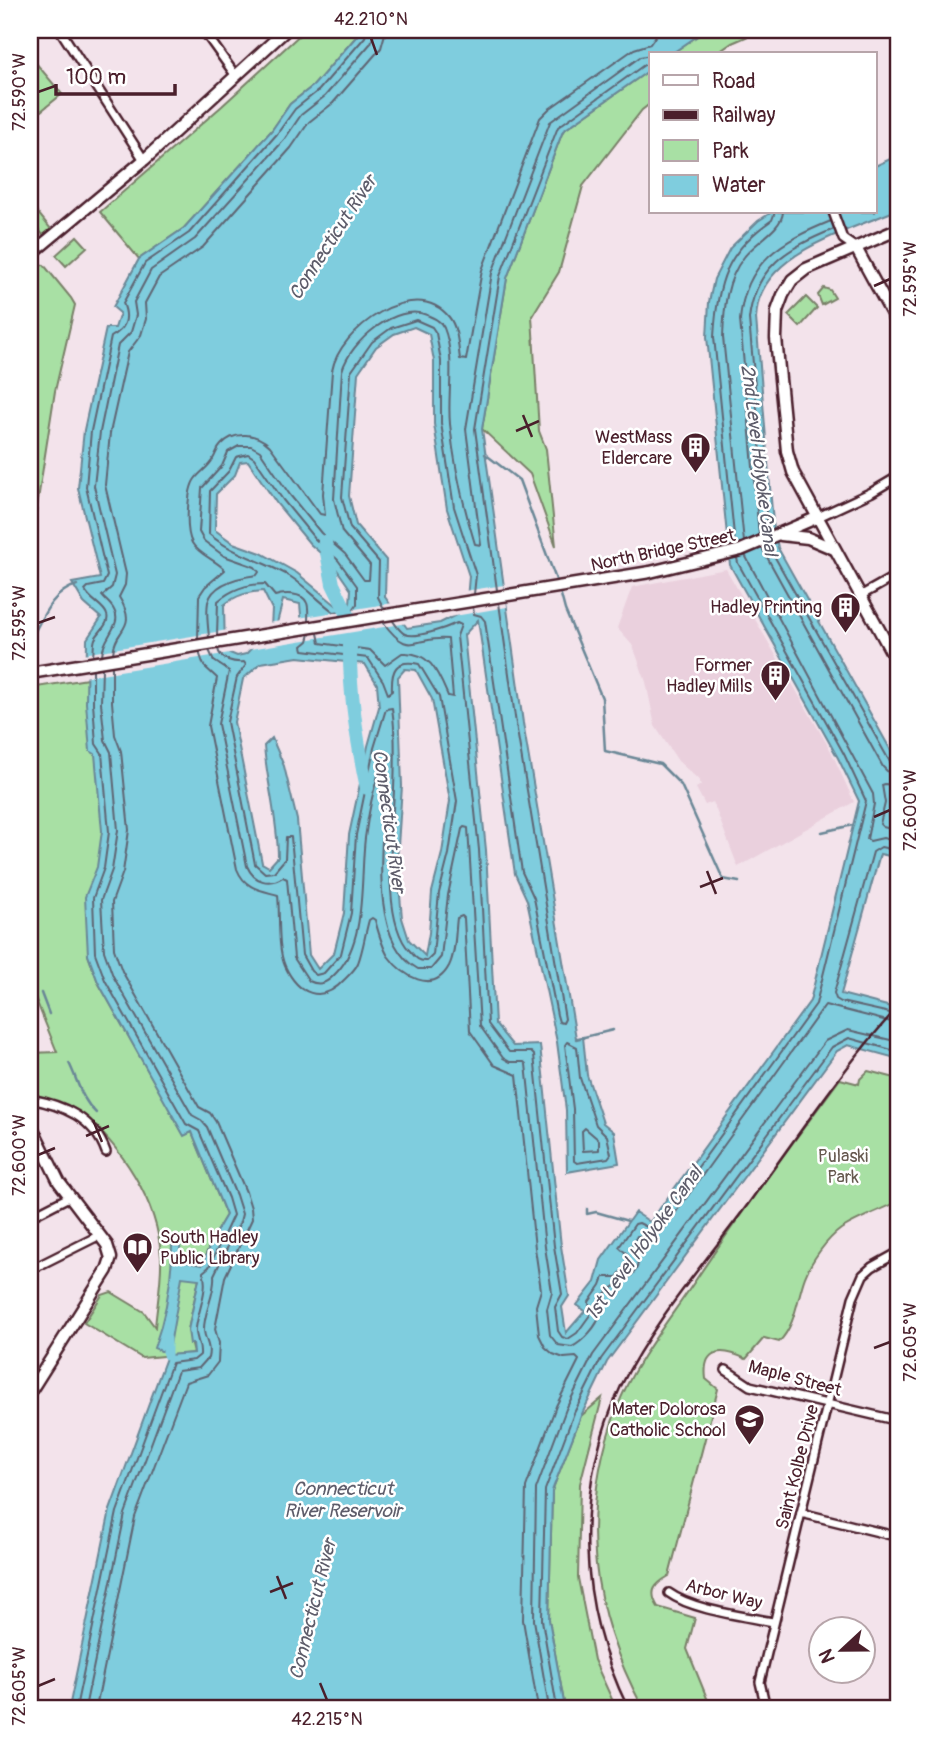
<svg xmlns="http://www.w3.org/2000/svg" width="929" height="1738" font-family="Pangolin,sans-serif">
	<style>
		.built { fill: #ead0dd }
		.green { fill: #a8e0a4; stroke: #798068; stroke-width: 2 }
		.water { fill: #7fcdde; stroke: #6a8796; stroke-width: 2; fill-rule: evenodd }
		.pier { fill: #f3e3eb }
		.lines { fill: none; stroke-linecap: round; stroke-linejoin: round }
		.shore { stroke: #5f6573; stroke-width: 2 }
		.stream { stroke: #6a8796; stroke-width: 2.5 }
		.canal { stroke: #7fcdde; stroke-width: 9 }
		.river { stroke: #7fcdde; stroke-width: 14 }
		.street-casing { stroke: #4a1f2b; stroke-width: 12 }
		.secondary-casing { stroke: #4a1f2b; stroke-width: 15 }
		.street { stroke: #fff; stroke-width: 7 }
		.secondary { stroke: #fff; stroke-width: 10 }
		.rail { stroke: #4a1f2b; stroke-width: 2.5 }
		.ticks { fill: none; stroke: #4a1f2b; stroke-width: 2.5 }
		.labels { text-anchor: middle; stroke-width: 5; stroke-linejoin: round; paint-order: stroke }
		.poi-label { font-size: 18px; fill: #4a1f2b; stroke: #fff; text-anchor: end }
		.street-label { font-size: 18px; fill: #4a1f2b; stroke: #fff }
		.park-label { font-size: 18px; fill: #66594f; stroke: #fff }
		.water-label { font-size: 19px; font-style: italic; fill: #5d5c6a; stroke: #fff }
		.neatline { fill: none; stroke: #4a1f2b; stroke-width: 2.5 }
		.ticks-label { font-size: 18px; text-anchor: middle; fill: #4a1f2b }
	</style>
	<rect width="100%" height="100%" fill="#f3e3eb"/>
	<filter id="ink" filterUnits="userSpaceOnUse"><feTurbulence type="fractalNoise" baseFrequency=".0143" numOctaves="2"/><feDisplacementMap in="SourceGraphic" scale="14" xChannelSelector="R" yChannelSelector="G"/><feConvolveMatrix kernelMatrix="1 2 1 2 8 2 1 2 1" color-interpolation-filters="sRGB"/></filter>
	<g filter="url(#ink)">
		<path class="built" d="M726,569L831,751L854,802L738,867L713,802L705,805L696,788L701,785L699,780L678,761L655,726L646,682L633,646L617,628L632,587Z"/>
		<g class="green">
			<path d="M305,30H362L314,85L290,104L272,130L184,228L139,259L100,212L222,106Z"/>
			<path d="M706,30H762L732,43L716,54H671Z"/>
			<path d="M30,56L62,94L30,120Z"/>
			<path d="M651,69V103L642,110L583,186L559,272L532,316L539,431L546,449L556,546L530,474L482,429L507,278L563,131Z"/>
			<path d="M30,203L51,229L43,235L30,219Z"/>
			<path d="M77,236L87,247L66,266L56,255Z"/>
			<path d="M35,264L44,265L71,298L75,305L55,391L30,551V268Z"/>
			<path d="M824,288L830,290L835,298L822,305L818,295Z"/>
			<path d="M806,297L817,308L800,327L788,315Z"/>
			<path d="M113,675L120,732L88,955L98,982L184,1135L192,1132L226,1215L213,1237L202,1264L188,1330L194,1353L142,1358L84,1323L102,1295L111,1292L144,1312L155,1327C157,1304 162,1280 161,1257C158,1201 121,1145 78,1111C65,1100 43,1102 30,1090V1053L57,1052L30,985V688Z"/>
			<path d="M868,1071L899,1079L897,1093L899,1094V1201C881,1210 858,1218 841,1229C827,1239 811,1261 805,1277C797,1298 796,1325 779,1342L764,1338L746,1359C723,1348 702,1347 706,1379L718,1389L669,1576C655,1584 648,1591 658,1607L695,1618L687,1649L711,1708H643C590,1610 578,1513 617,1408C634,1362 668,1322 695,1281C741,1212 790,1146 840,1079L859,1084L860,1079Z"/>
			<path d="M602,1398L580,1484L578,1578L594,1660L616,1708H565L549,1620L552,1491L581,1416Z"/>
		</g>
		<path class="water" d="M362,30H706L671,54H651V69L563,131L507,278L482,429L523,723L576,1038L583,1037L587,1075L603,1123L614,1132L619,1163L567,1172L566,1110L557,1042L527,900L515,874L478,620L464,635L486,850L495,1024L513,1046L540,1045L561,1246L569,1296L562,1307L566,1333L585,1311L577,1305L595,1282L601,1260L635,1212L650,1222L810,1001L859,801L838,758L730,565L707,337L709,302L714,279L730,248L758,221L772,212H875V166L899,155V209C856,228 777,248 760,297C757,303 757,311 756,318L773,523L778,548L899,765V858L880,854L841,994L899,1009V1059L848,1045L837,1051L607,1362L581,1416L552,1491L549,1620L565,1708H69L110,1510L167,1355L194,1353L193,1344H190L188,1330L199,1279L182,1277L169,1351H161L154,1348C166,1315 172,1279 172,1245L180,1246L181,1261L202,1265L213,1237L226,1215L192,1132L184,1136L98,982L88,955L85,897L97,867L102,831L95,754L90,751L86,703L87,639L101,618L84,603L72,583L100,578L78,488L84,430L106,328H115L120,313L113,307L139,259L184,228L272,130L290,104L314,85ZM414,327L429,334L434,361V424L447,509L469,576L466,610L440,623L407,628L385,597L386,560L356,525L349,496L358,373L376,347L394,334ZM248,461L277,504L310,544L333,564L351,590L350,604L337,606L297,573L261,553L233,543L215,530L216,494L235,475L240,462ZM263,591L272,609L271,627L246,654L237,656L225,651L224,605C236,595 248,592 263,591ZM283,600L300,604L303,637L284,641L277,623ZM298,657L365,664L377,684L379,707L368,746L349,835L344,913L334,953L318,969L309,955L297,820L284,766L272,738L264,746C267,783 278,820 278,857L269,867L262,863L234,722L243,679L261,663ZM405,669L416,670L432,699L450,801L442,853L432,892L429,933L425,956L409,940L402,918L397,861L402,786L398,677Z"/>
		<g class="pier">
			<path d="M504,585L507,607L443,618L463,607L464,591Z"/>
			<path d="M393,603L408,623L245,650L267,623L281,621L286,637L299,634L298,618Z"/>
			<path d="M228,630V648L236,652L83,677V654Z"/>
		</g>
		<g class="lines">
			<g class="shore">
				<path d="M248,454L254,458L283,500L315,539L338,560L357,586V604L353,610L334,612C319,601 306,587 291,577C264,561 232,554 209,534L210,491L229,471L236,457Z"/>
				<path d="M768,532L749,319C755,266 788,248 834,229"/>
				<path d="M759,535L740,320C745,261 782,241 831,221"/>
				<path d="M744,542L723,337C724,308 726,280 744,257C755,242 782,229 783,212"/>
				<path d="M735,545L714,337C717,283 726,251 772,220L775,212"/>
				<path d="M770,545L772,552L890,762L899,767"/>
				<path d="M762,548L883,767L890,774L899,775"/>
				<path d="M745,555L873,794L874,804L867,839L870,841L883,838L899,842"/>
				<path d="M497,590L475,429L500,276L558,127L644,65L651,64"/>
				<path d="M473,607L474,614L481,616L485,621L522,872L534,898L557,1015L559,1022L563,1023L565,1019L516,724L499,603"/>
				<path d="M384,609L378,597L379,562L350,528L342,497L351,372L372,342L391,328L416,320L432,327L436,333L441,361V423L454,507L476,575L474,594"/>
				<path d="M393,621C396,625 400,632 405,634C416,639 446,628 457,623L461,625L457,636L479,850L488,1024L509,1052H531L534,1055L554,1246L562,1294L555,1307L558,1331L562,1337L568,1339L577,1333L590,1315L589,1302L601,1285L604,1277H617L628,1263V1255L619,1247L635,1224L639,1223L649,1228L656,1225L816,1004L866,801L844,754L738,563L737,558"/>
				<path d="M318,633L320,643L370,650L385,665L402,653C430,651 438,673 448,696L453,697L448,639C413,635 411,660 383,622"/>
				<path d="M217,636L218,601C232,589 246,584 265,584L275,596C283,593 303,592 307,603C309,608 308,616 308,621"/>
				<path d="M209,637C208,626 206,613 208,602C213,583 241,577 257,575L259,572L255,567L224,556L204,541L199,532L202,488L222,466L228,452L239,446H251L260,451L290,495L321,533L345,554L364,580H369L370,565L342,532L334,499L342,371C350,342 396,302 427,315C434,318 441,321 444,328C456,358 447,393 450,424C454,464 463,505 475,544L481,545L466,429L492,273L550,122L640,57L651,55"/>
				<path d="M198,639L199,596L205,587L225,570C216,560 199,555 192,543C185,531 187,490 195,479C200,472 209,467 213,459C216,454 217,449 221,445C234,430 257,433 270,446L320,514L325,515L323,494L332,371C339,330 414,274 449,317C458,328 458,346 460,359L466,360L482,270L540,118L549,109L634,49L650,44L660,30"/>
				<path d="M218,649C220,660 234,663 244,662L246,665L237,677L227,722L255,864L265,873L274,872L285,859L286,837H291L302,955L311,971L316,975L324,973L341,954L351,913L356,835L374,748L386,709L392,708C396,733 395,763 394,789C393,829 380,920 410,951C415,957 418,962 427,961L433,955L439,893L449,854L457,801L439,697L419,664C395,659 391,670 392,691L388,694L383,681L368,658L303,650L302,646L308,641L310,634"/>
				<path d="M209,650L214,661L229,671L218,724L247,866C254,882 269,886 283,877L287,879L294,958L309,981C321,987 328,982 337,972C367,940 360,879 365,838C368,815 373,790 380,769L383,768L386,771C386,824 363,938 418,969H431L441,957L448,895L462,829L464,827L468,828L480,1026L503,1058L510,1062H524L526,1064L545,1247L552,1292L547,1309L550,1335L558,1345L572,1347C582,1342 598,1326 600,1314C600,1310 598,1306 599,1303C604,1281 655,1282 632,1245L637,1236L654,1237L663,1230L825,1005L899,1024"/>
				<path d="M199,652L204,666L217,678L208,726L237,869C245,889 260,890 278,895C280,915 277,948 285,966C298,994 321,1005 344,980C349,975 355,970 358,963C363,950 365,934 369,920L372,918L375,920C378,931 382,946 388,956C402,975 433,996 449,966C456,952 455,933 457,918L462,916L464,918L470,1031L494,1065L517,1075L535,1248L541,1290L536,1306L539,1335L545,1347L553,1354L564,1358L576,1357L579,1360L556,1406L526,1487L523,1620L538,1708"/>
				<path d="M113,653C115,627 139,630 119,597L125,585L126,574L105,485L110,433L128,352L141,335L146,319L145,303L159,277L203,247L291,148L309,122L333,103L381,48L386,30"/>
				<path d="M102,655C103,636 123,625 114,610C111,604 106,601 102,596L112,587L115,575L94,486L100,432L118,345L131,332L136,315L134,302L151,270L195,239L284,140L301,115L325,96L371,43L375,30"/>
				<path d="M93,656C94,651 93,644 95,639C98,632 110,624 107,615C104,605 90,601 85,590L88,587L103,584L107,576L86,487L91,431L111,337C125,329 130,320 123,303L145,263L189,233L277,134L295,109L319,90L365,37L367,30"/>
				<path d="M899,786L885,784L882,785L885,803L880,824L883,827L899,831"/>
				<path d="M899,851L881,847L873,852L834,993L836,999L841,1002L899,1015"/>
				<path d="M567,1042L577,1047L580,1078L596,1125L607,1136L611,1154L608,1158L577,1163L574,1161L573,1109L565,1045Z"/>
				<path d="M585,1128L599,1140V1150L583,1151L582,1131Z"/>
				<path d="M76,1708L117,1512L172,1363L194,1360L200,1355C201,1344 195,1338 196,1328C198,1310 209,1289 203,1272L209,1267L233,1215L228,1198L199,1131L186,1124L105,980L95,953L93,898L104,868L109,832L102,753L96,744L93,703V669"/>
				<path d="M85,1708L125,1514L178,1371L199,1368L208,1358C211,1345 205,1341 204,1331C203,1312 216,1294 214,1275L240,1222L242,1214L236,1195L207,1127L201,1120L192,1115L113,976L104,951L101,900L112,870L118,830L111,752L105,740L101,703L102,668"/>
				<path d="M96,1708L135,1517L186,1382L208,1375L218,1362L219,1343L215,1329L225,1277L252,1219L251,1208L246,1192L216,1122L210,1113L199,1107L122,971L114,949L112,902L123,872L129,830L121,751L115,735L112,702V666"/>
				<path d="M549,1708L534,1620L536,1489L566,1409L593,1355L825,1041L848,1030L899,1042"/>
				<path d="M557,1708L542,1620L545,1490L574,1413L601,1359L832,1047L849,1038L899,1052"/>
			</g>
			<g class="stream">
				<path d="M485,454L519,480L558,585"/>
				<path d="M560,591L565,610L602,698L605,751L660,764L681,785L723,879L739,882"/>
				<path d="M30,641C42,619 51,592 77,585"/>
				<path d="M822,832L853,825"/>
				<path d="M30,918L32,935L30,941"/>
				<path d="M30,946L34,965"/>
				<path d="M41,993L49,1014"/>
				<path d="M576,1039L613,1030"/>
				<path d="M69,1063C78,1081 81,1099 96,1113"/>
				<path d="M587,1209V1214L596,1212L628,1221"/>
			</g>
			<path class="canal" d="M167,1339V1355"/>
			<g class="river">
				<path d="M325,542L333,584L351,621"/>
				<path d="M350,645C349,693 357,741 367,788"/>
			</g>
			<defs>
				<g id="street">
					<path d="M60,30L144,160"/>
					<path d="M203,30L236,76"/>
					<path d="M833,212L843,239L856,248"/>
					<path d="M816,518L872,492L899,476"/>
					<path d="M860,596L899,574"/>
					<path d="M30,1099C63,1105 94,1118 106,1152"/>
					<path d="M30,1217L69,1197"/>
					<path d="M30,1270L100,1235"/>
					<path d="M726,1370L750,1386L899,1421"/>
					<path d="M801,1513L899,1537"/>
					<path d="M669,1593C692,1610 744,1616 773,1622"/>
					<path d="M766,1708L760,1682L853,1298L863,1275L872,1267L899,1252"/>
				</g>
				<g id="secondary">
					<path d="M899,229L806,269L792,280L783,295L777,311L776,338L787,451L793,472L899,666"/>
					<path d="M856,248L899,327"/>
					<path d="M30,255L144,160L286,30"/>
					<path d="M781,535L808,538L834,549"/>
					<path d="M30,673L650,572L741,550L816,518"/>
					<path d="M30,1123L59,1182L107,1245L111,1258L107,1270L30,1392"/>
				</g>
			</defs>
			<use href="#street" class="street-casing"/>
			<use href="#secondary" class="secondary-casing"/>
			<use href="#street" class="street"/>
			<use href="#secondary" class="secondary"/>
			<path class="rail" d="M628,1708C578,1606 572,1491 621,1386C652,1323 706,1261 748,1204C797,1137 843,1067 899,1006"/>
		</g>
	</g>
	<path class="ticks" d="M371,38L377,55M38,92L55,86M874,286L890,279M523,415L532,437M516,431L539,421M38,623L55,617M874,817L890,810M707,871L716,894M700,887L723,878M93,1120L102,1142M86,1136L109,1126M38,1155L55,1148M874,1348L890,1342M277,1576L286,1599M270,1592L293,1583M320,1683L327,1700M38,1686L55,1679"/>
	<defs>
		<symbol id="building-pin" viewBox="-11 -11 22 30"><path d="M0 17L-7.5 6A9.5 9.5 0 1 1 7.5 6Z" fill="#4a1f2b" stroke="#fff"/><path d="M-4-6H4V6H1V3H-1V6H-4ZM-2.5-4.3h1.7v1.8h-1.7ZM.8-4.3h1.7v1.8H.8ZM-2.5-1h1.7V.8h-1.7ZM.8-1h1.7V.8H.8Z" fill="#fff"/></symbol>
		<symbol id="library-pin" viewBox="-11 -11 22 30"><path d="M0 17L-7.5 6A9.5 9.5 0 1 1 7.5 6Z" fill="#4a1f2b" stroke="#fff"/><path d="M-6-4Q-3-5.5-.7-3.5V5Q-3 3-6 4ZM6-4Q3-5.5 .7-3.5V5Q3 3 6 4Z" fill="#fff"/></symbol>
		<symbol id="school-pin" viewBox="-11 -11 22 30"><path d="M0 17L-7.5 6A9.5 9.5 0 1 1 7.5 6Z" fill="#4a1f2b" stroke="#fff"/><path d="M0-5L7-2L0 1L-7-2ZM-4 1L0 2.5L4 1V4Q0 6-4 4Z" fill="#fff"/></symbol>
	</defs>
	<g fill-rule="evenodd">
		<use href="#building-pin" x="678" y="430" width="35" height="47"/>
		<use href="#building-pin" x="828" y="590" width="35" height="47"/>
		<use href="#building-pin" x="758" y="658" width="35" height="47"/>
		<use href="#library-pin" x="120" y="1230" width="35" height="47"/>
		<use href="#school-pin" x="732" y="1402" width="35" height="47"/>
	</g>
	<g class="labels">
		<g class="poi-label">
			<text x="672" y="443">WestMass<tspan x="672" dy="21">Eldercare</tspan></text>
			<text x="822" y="613">Hadley Printing</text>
			<text x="752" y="671">Former<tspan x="752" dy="21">Hadley Mills</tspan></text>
			<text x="160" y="1243" text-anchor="start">South Hadley<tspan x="160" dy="21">Public Library</tspan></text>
			<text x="726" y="1415">Mater Dolorosa<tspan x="726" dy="21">Catholic School</tspan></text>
		</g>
		<g class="street-label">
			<text transform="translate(663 550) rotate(-12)" y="6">North Bridge Street</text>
			<text transform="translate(795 1378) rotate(15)" y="6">Maple Street</text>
			<text transform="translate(797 1467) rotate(-76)" y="6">Saint Kolbe Drive</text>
			<text transform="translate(724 1594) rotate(14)" y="6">Arbor Way</text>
		</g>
		<g class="park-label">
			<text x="843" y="1162">Pulaski<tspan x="843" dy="21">Park</tspan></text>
		</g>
		<g class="water-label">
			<text transform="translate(332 237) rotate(-57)" y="7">Connecticut River</text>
			<text transform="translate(760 460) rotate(83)" y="7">2nd Level Holyoke Canal</text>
			<text transform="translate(390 821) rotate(82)" y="7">Connecticut River</text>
			<text transform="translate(643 1243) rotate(-54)" y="7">1st Level Holyoke Canal</text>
			<text x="343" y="1495">Connecticut<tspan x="343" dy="22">River Reservoir</tspan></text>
			<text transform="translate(312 1609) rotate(-76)" y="7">Connecticut River</text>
		</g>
	</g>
	<rect width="929" height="1738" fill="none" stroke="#fff" stroke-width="77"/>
	<rect x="649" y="52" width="228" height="161" fill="#ffffff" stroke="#b7a5aa" stroke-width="2"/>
	<rect x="663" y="75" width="35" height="10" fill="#ffffff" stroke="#b7a5aa" stroke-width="2"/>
	<text x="712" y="88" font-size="21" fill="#4a1f2b">Road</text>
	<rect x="663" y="110" width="35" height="10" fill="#4a1f2b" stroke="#b7a5aa" stroke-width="2"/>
	<text x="712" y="122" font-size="21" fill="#4a1f2b">Railway</text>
	<rect x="663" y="140" width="35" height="21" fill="#a8e0a4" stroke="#b7a5aa" stroke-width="2"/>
	<text x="712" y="158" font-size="21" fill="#4a1f2b">Park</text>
	<rect x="663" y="175" width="35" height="21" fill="#7fcdde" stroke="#b7a5aa" stroke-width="2"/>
	<text x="712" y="192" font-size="21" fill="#4a1f2b">Water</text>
	<g transform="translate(842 1650) rotate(248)"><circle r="33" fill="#ffffff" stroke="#b7a5aa" stroke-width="2"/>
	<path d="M0-5L12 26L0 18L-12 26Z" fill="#4a1f2b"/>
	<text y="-10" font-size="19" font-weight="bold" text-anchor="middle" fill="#4a1f2b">N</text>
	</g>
	<path d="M56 84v10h119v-10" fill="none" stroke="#4a1f2b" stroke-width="3.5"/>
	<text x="66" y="84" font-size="21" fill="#4a1f2b" stroke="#ffffff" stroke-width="5" paint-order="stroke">100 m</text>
	<rect x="38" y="38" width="852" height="1662" class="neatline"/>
	<g class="ticks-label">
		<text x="371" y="25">42.210°N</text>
		<text transform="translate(19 92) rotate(-90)" y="6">72.590°W</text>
		<text transform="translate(910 279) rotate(-90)" y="6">72.595°W</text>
		<text transform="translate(19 623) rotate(-90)" y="6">72.595°W</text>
		<text transform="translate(910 810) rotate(-90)" y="6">72.600°W</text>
		<text transform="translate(19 1155) rotate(-90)" y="6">72.600°W</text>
		<text transform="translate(910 1342) rotate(-90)" y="6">72.605°W</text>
		<text transform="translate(19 1686) rotate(-90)" y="6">72.605°W</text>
		<text x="327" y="1725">42.215°N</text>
	</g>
</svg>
